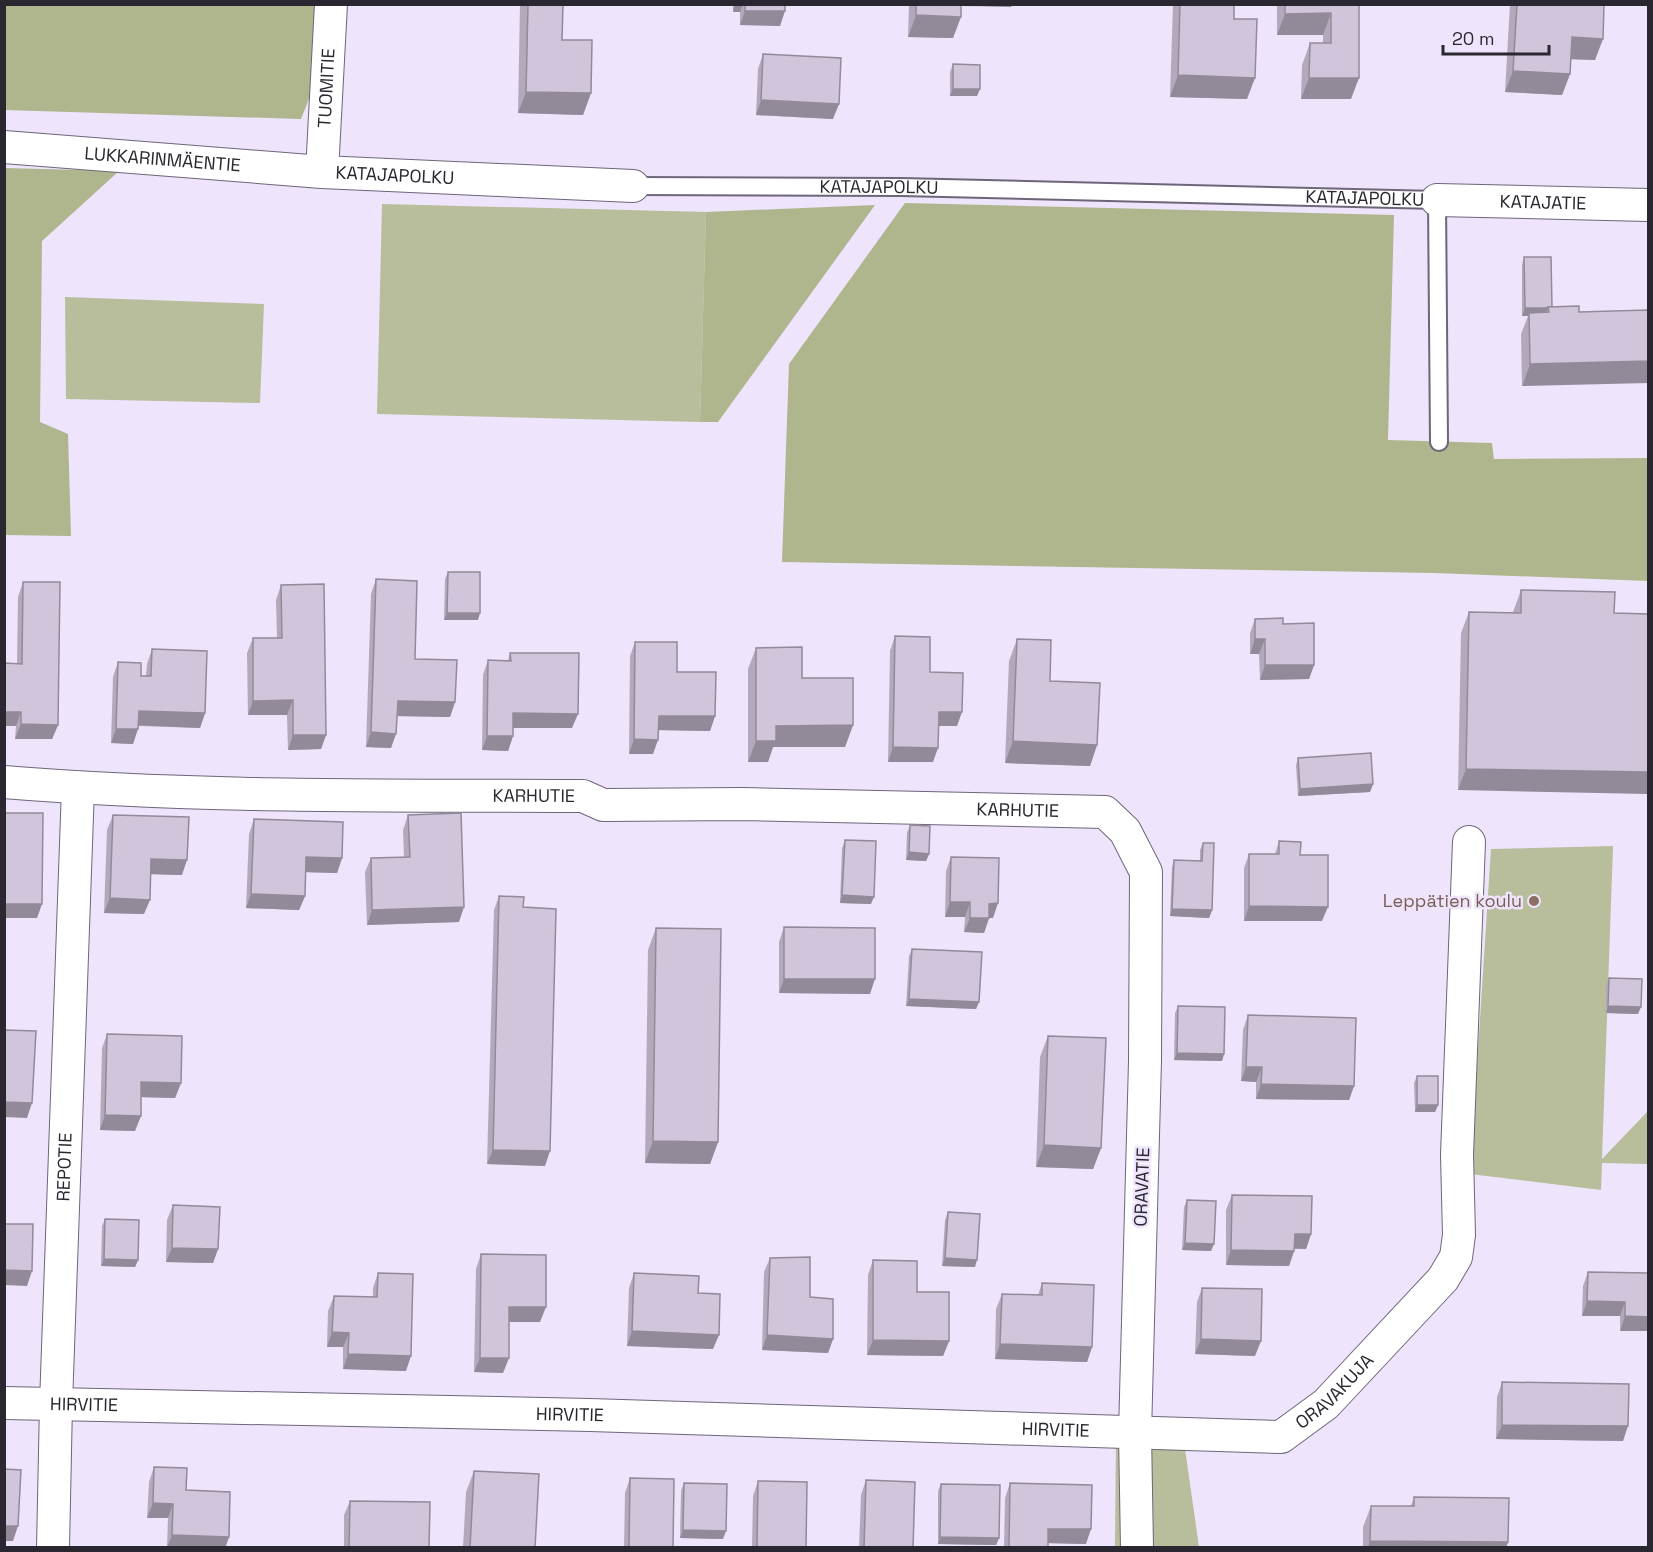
<svg xmlns="http://www.w3.org/2000/svg" width="1653" height="1552" font-family="'Space Grotesk',sans-serif">
	<style>
		.green { fill: #b8bd9b }
		.forest { fill: #afb58c }
		.lines { fill: none; stroke-linecap: round; stroke-linejoin: round }
		.service-casing { stroke: #6f6579; stroke-width: 20 }
		.minor-casing { stroke: #6f6579; stroke-width: 34 }
		.service { stroke: #fff; stroke-width: 16 }
		.minor { stroke: #fff; stroke-width: 32 }
		.wall { fill: #b4a9bc }
		.shaded-wall { fill: #928a99 }
		.building { fill: #d1c5db; stroke: #928a99; stroke-width: 1.5 }
		.education-dot { fill: #8d6e63; stroke: #eee4fb; stroke-width: 2 }
		.labels { text-anchor: middle; stroke-width: 5; stroke-linejoin: round; paint-order: stroke }
		.street-label { font-size: 18px; fill: #2b2730; stroke: #eee4fb }
		.education-label { font-size: 18px; fill: #785e54; stroke: #eee4fb; text-anchor: end }
	</style>
	<rect width="100%" height="100%" fill="#eee4fb"/>
	<g class="green">
		<path d="M382,204L706,212L700,422L377,414Z"/>
		<path d="M65,297L264,304L260,403L66,399Z"/>
		<path d="M1613,846L1602,1159L1648,1111V1164L1602,1163L1601,1190L1470,1174L1491,849Z"/>
		<path d="M1116,1433L1183,1435L1199,1547L1115,1548Z"/>
	</g>
	<g class="forest">
		<path d="M5,5H317L316,81L301,119L5,110Z"/>
		<path d="M5,168L119,171L42,241L40,422L68,434L71,536L5,535Z"/>
		<path d="M905,203L1394,215L1388,440L1492,443L1494,459L1648,458V581L1434,573L782,562L789,364Z"/>
		<path d="M875,205L718,422H700L706,212Z"/>
	</g>
	<g class="lines">
		<defs>
			<g id="service">
				<path id="s1" d="M633,186L901,187L1437,200L1439,442"/>
			</g>
			<g id="minor">
				<path id="s2" d="M4,147L322,172L633,186"/>
				<path id="s3" d="M322,172L331,4"/>
				<path id="s4" d="M1437,200L1648,205"/>
				<path id="s5" d="M4,782C197,798 391,795 583,796L603,805L743,804L1105,812L1125,831L1146,872L1145,1061L1135,1433L1137,1548"/>
				<path id="s6" d="M4,1403L590,1415L1281,1437L1326,1404L1443,1279L1456,1257L1459,1235L1457,1155L1469,842"/>
				<path id="s7" d="M53,1548L56,1404L78,788"/>
			</g>
		</defs>
		<use href="#service" class="service-casing"/>
		<use href="#minor" class="minor-casing"/>
		<use href="#service" class="service"/>
		<use href="#minor" class="minor"/>
	</g>
	<g class="wall">
		<path d="M520,4H563L562,40L591,93L583,115L518,113Z"/>
		<path d="M733,4H785L780,26L740,25V12H733Z"/>
		<path d="M909,4H1012L1011,7L961,6L953,38L908,37Z"/>
		<path d="M1173,4H1234V19L1247,99L1170,97Z"/>
		<path d="M1277,4H1359L1351,99H1301L1302,65L1310,43H1323V35H1277Z"/>
		<path d="M1510,4H1604L1595,60L1571,59L1570,74L1562,95L1505,92Z"/>
		<path d="M763,54L833,119L756,115L758,69Z"/>
		<path d="M953,64L977,96H950V72Z"/>
		<path d="M1524,257L1552,307L1522,386L1521,334L1528,316H1522V265Z"/>
		<path d="M448,572L478,620H444L445,579Z"/>
		<path d="M376,579L415,659L455,702L450,717L397,716L391,748L366,747L371,594Z"/>
		<path d="M23,582L58,725L52,739H15L16,726H4V663H17L18,597Z"/>
		<path d="M281,585L326,735L321,749L288,750L287,715H248L247,653L253,638H277L276,600Z"/>
		<path d="M1521,590L1614,613L1458,790L1461,633L1469,612H1513Z"/>
		<path d="M1255,619L1314,665L1309,679L1260,680L1259,654H1250V633Z"/>
		<path d="M895,636L930,672L957,726H939L933,762H888L890,651Z"/>
		<path d="M1017,639L1097,745L1090,766L1005,763L1009,661Z"/>
		<path d="M635,642L677,672L715,716L710,731L659,730L653,754H629L630,656Z"/>
		<path d="M756,648L802,678L853,725L845,747H773L768,762H748V669Z"/>
		<path d="M152,649L205,713L200,728L138,726L133,744L111,743L113,677L118,662L141,676H146L147,664Z"/>
		<path d="M510,653L572,728H513V736L508,751L482,750L483,675L488,660H508Z"/>
		<path d="M1298,758L1373,784L1370,792L1298,796L1296,765Z"/>
		<path d="M113,815L182,875L150,874L144,914L104,913L107,830Z"/>
		<path d="M408,815L459,922L367,925L365,872L371,858L404,857L403,830Z"/>
		<path d="M254,819L342,858L337,873L305,872V896L299,910L246,908L249,834Z"/>
		<path d="M910,825L929,854L926,861L906,860L907,833Z"/>
		<path d="M845,840L871,904L840,903L842,848Z"/>
		<path d="M1279,841L1322,921H1244V868L1249,854H1275Z"/>
		<path d="M1203,843L1212,910L1209,918L1170,916L1172,867L1174,860L1200,861V850Z"/>
		<path d="M951,857L993,918H989L984,933L964,932L965,917H945L946,871Z"/>
		<path d="M499,896L523,907L545,1166L487,1164L494,910Z"/>
		<path d="M784,927L870,994L779,993V942Z"/>
		<path d="M656,928L718,1142L710,1164L645,1163L648,950Z"/>
		<path d="M912,949L979,1002L976,1009L906,1006L909,956Z"/>
		<path d="M1609,978L1638,1014L1606,1013V985Z"/>
		<path d="M1178,1006L1224,1054L1222,1061L1174,1060L1175,1013Z"/>
		<path d="M1248,1015L1354,1086L1349,1100L1256,1099V1082L1241,1081L1243,1030Z"/>
		<path d="M107,1034L181,1083L175,1098L141,1097L135,1131L100,1130L102,1048Z"/>
		<path d="M1048,1036L1101,1148L1093,1169L1036,1167L1040,1057Z"/>
		<path d="M1417,1076L1438,1105L1435,1112H1415L1414,1083Z"/>
		<path d="M1232,1195L1311,1234L1306,1249H1294V1251L1289,1266L1226,1265V1210Z"/>
		<path d="M1187,1200L1211,1251L1182,1250L1184,1207Z"/>
		<path d="M173,1205L218,1249L213,1263L166,1262L167,1220Z"/>
		<path d="M948,1212L975,1267L942,1266L945,1220Z"/>
		<path d="M105,1219L138,1260L135,1267L101,1266L102,1226Z"/>
		<path d="M481,1254L540,1322H509L503,1373L474,1372L476,1269Z"/>
		<path d="M770,1258L810,1297L833,1339L828,1353L762,1350L764,1272Z"/>
		<path d="M873,1260L949,1341L943,1356L867,1355L868,1275Z"/>
		<path d="M1588,1272L1648,1273L1620,1331V1316H1582L1583,1286Z"/>
		<path d="M378,1273L406,1371L343,1369V1347H327L328,1311L334,1296L373,1297V1288Z"/>
		<path d="M634,1273L698,1293L713,1349L627,1346L629,1288Z"/>
		<path d="M1042,1283L1092,1347L1087,1362L995,1359L996,1309L1002,1294L1038,1295Z"/>
		<path d="M1202,1288L1255,1356L1195,1354L1197,1302Z"/>
		<path d="M1502,1382L1623,1441L1496,1439L1497,1397Z"/>
		<path d="M154,1467L186,1490L229,1537L225,1548H167L168,1518H147L149,1482Z"/>
		<path d="M474,1471L535,1548H463L466,1492Z"/>
		<path d="M630,1478L673,1548H624L625,1493Z"/>
		<path d="M866,1480L913,1548H859L861,1495Z"/>
		<path d="M758,1481L806,1548H752L753,1496Z"/>
		<path d="M684,1483L723,1539L680,1538L681,1491Z"/>
		<path d="M1010,1483L1086,1544L1048,1543V1548H1004L1005,1498Z"/>
		<path d="M941,1484L999,1538L996,1545L938,1544V1491Z"/>
		<path d="M1414,1497L1508,1542L1506,1548H1363V1527L1371,1506H1411Z"/>
		<path d="M350,1501L429,1548H344V1515Z"/>
	</g>
	<g class="shaded-wall">
		<path d="M735,4H743L740,12H733Z"/>
		<path d="M954,4H1012L1011,7L954,5Z"/>
		<path d="M745,11H785L780,26L740,25Z"/>
		<path d="M1331,13L1323,35H1277L1285,14Z"/>
		<path d="M916,15L961,17L953,38L908,37Z"/>
		<path d="M1572,37L1603,39L1595,60L1564,59Z"/>
		<path d="M1513,71L1570,74L1562,95L1505,92Z"/>
		<path d="M1178,75L1255,78L1247,99L1170,97Z"/>
		<path d="M1309,78H1359L1351,99H1301Z"/>
		<path d="M953,89H980L977,96H950Z"/>
		<path d="M526,92L591,93L583,115L518,113Z"/>
		<path d="M761,100L839,104L833,119L756,115Z"/>
		<path d="M1525,308H1548L1545,316L1529,313L1528,316H1522Z"/>
		<path d="M1648,361V383L1522,386L1530,364Z"/>
		<path d="M447,613H480L478,620H444Z"/>
		<path d="M1255,639H1265L1259,654H1250Z"/>
		<path d="M1265,665H1314L1309,679L1260,680Z"/>
		<path d="M293,700L287,715H248L253,701Z"/>
		<path d="M398,701L455,702L450,717L393,716Z"/>
		<path d="M139,711L205,713L200,728L133,725Z"/>
		<path d="M4,712H21L16,726H4Z"/>
		<path d="M939,712H962L957,726H934Z"/>
		<path d="M513,713L578,714L572,728H508Z"/>
		<path d="M659,716H715L710,731L654,730Z"/>
		<path d="M21,724L58,725L52,739H15Z"/>
		<path d="M853,725L845,747H773L768,762H748L756,741L776,726Z"/>
		<path d="M116,729H138L133,744L111,743Z"/>
		<path d="M371,732L396,734L391,748L366,747Z"/>
		<path d="M293,735H326L321,749L288,750Z"/>
		<path d="M487,736H513L508,751L482,750Z"/>
		<path d="M634,739L658,740L653,754H629Z"/>
		<path d="M1013,741L1097,745L1090,766L1005,763Z"/>
		<path d="M893,747L938,748L933,762H888Z"/>
		<path d="M1466,769L1648,772V794L1458,790Z"/>
		<path d="M1373,784L1370,792L1298,796L1300,789Z"/>
		<path d="M909,852L929,854L926,861L906,860Z"/>
		<path d="M306,857L342,858L337,873L300,872Z"/>
		<path d="M151,859L187,860L182,875L145,874Z"/>
		<path d="M251,894L305,896L299,910L246,908Z"/>
		<path d="M842,895L874,897L871,904L840,903Z"/>
		<path d="M110,898L150,900L144,914L104,913Z"/>
		<path d="M950,902H970L965,917H945Z"/>
		<path d="M998,903L993,918H989L984,933L964,932L970,918L989,904Z"/>
		<path d="M4,904H42L37,918H4Z"/>
		<path d="M1249,906L1328,907L1322,921H1244Z"/>
		<path d="M464,907L459,922L367,925L372,910Z"/>
		<path d="M1172,909L1212,910L1209,918L1170,916Z"/>
		<path d="M784,979H875L870,994L779,993Z"/>
		<path d="M909,999L979,1002L976,1009L906,1006Z"/>
		<path d="M1608,1006L1641,1007L1638,1014L1606,1013Z"/>
		<path d="M1177,1053L1224,1054L1222,1061L1174,1060Z"/>
		<path d="M1246,1067H1262L1256,1082L1241,1081Z"/>
		<path d="M141,1082L181,1083L175,1098L136,1097Z"/>
		<path d="M1261,1084L1354,1086L1349,1100L1256,1099Z"/>
		<path d="M4,1102L32,1103L27,1118L4,1117Z"/>
		<path d="M1417,1105H1438L1435,1112H1415Z"/>
		<path d="M105,1115L141,1116L135,1131L100,1130Z"/>
		<path d="M653,1141L718,1142L710,1164L645,1163Z"/>
		<path d="M1044,1145L1101,1148L1093,1169L1036,1167Z"/>
		<path d="M493,1150L550,1151L545,1166L487,1164Z"/>
		<path d="M1295,1234H1311L1306,1249L1289,1248Z"/>
		<path d="M1185,1243L1214,1244L1211,1251L1182,1250Z"/>
		<path d="M172,1248L218,1249L213,1263L166,1262Z"/>
		<path d="M1231,1250L1294,1251L1289,1266L1226,1265Z"/>
		<path d="M945,1258L977,1260L975,1267L942,1266Z"/>
		<path d="M104,1259L138,1260L135,1267L101,1266Z"/>
		<path d="M4,1270L32,1271L27,1286L4,1285Z"/>
		<path d="M1587,1301L1625,1302L1620,1316H1582Z"/>
		<path d="M509,1307H546L540,1322H504Z"/>
		<path d="M1625,1316L1648,1317V1331H1620Z"/>
		<path d="M632,1331L719,1335L713,1349L627,1346Z"/>
		<path d="M332,1332L349,1333L343,1347H327Z"/>
		<path d="M767,1335L833,1339L828,1353L762,1350Z"/>
		<path d="M1201,1339L1261,1341L1255,1356L1195,1354Z"/>
		<path d="M873,1340L949,1341L943,1356L867,1355Z"/>
		<path d="M1000,1344L1092,1347L1087,1362L995,1359Z"/>
		<path d="M348,1354L411,1356L406,1371L343,1369Z"/>
		<path d="M480,1358H509L503,1373L474,1372Z"/>
		<path d="M1502,1425L1628,1426L1623,1441L1496,1439Z"/>
		<path d="M153,1503L173,1504L168,1518H147Z"/>
		<path d="M4,1526H18L13,1541H4Z"/>
		<path d="M1048,1529H1091L1086,1544L1043,1543Z"/>
		<path d="M683,1530L726,1531L723,1539L680,1538Z"/>
		<path d="M172,1535L229,1537L225,1548H167Z"/>
		<path d="M940,1537L999,1538L996,1545L938,1544Z"/>
		<path d="M1370,1541L1508,1542L1506,1548H1368Z"/>
	</g>
	<g class="building">
		<path d="M528,4H563L562,40H592L591,93L526,92Z"/>
		<rect x="745" y="4" width="40" height="7"/>
		<path d="M916,4H961V17L916,15Z"/>
		<path d="M1180,4H1234V19H1257L1255,78L1178,75Z"/>
		<path d="M1285,4H1359V78H1309L1310,43H1331V13L1285,14Z"/>
		<path d="M1517,4H1604L1603,39L1572,37L1570,74L1513,71Z"/>
		<path d="M763,54L841,58L839,104L761,100Z"/>
		<path d="M953,64L980,65V89H953Z"/>
		<path d="M1524,257H1551L1552,307H1548L1549,308H1525Z"/>
		<path d="M1579,306V312L1648,310V361L1530,364L1529,313L1549,312L1548,307Z"/>
		<path d="M448,572H480V613H447Z"/>
		<path d="M376,579L417,581L415,659L457,660L455,702L398,701L396,734L371,732Z"/>
		<path d="M23,582H60L58,725L21,724V712H4V663L22,664Z"/>
		<path d="M324,584L326,735H293V700L253,701V638H282L281,585Z"/>
		<path d="M1521,590L1615,592L1614,613L1648,614V772L1466,769L1469,612L1521,613Z"/>
		<path d="M1283,618V624L1314,623V665H1265V639H1255V619Z"/>
		<path d="M895,636L930,637V672L963,673L962,712H939L938,748L893,747Z"/>
		<path d="M1017,639L1051,640L1050,681L1100,683L1097,745L1013,741Z"/>
		<path d="M635,642H677V672H716L715,716H659L658,740L634,739Z"/>
		<path d="M802,647V678H853V725L776,726V741H756V648Z"/>
		<path d="M152,649L207,651L205,713L139,711L138,729H116L118,662L141,663V676H151Z"/>
		<path d="M510,653H579L578,714L513,713V736H487L488,660L511,661Z"/>
		<path d="M1371,753L1373,784L1300,789L1298,758Z"/>
		<path d="M4,813H43L42,904H4Z"/>
		<path d="M461,813L464,907L372,910L371,858L410,857L408,815Z"/>
		<path d="M113,815L189,817L187,860L151,859L150,900L110,898Z"/>
		<path d="M254,819L343,822L342,858L306,857L305,896L251,894Z"/>
		<path d="M910,825L930,826L929,854L909,852Z"/>
		<path d="M845,840L876,841L874,897L842,895Z"/>
		<path d="M1279,841L1301,842L1300,855H1328V907L1249,906V854H1279Z"/>
		<path d="M1203,843H1214L1212,910L1172,909L1174,860L1202,861Z"/>
		<path d="M951,857L999,858L998,903L989,904V918H970V902H950Z"/>
		<path d="M499,896L524,897L523,907L556,909L550,1151L493,1150Z"/>
		<path d="M784,927L875,928V979H784Z"/>
		<path d="M656,928L721,929L718,1142L653,1141Z"/>
		<path d="M912,949L982,952L979,1002L909,999Z"/>
		<path d="M1609,978L1642,979L1641,1007L1608,1006Z"/>
		<path d="M1178,1006L1225,1007L1224,1054L1177,1053Z"/>
		<path d="M1248,1015L1356,1018L1354,1086L1261,1084L1262,1067H1246Z"/>
		<path d="M4,1030L36,1031L32,1103L4,1102Z"/>
		<path d="M107,1034L182,1036L181,1083L141,1082V1116L105,1115Z"/>
		<path d="M1048,1036L1106,1038L1101,1148L1044,1145Z"/>
		<rect x="1417" y="1076" width="21" height="29"/>
		<path d="M1232,1195L1312,1196L1311,1234H1295L1294,1251L1231,1250Z"/>
		<path d="M1187,1200L1216,1201L1214,1244L1185,1243Z"/>
		<path d="M173,1205L220,1207L218,1249L172,1248Z"/>
		<path d="M948,1212L980,1214L977,1260L945,1258Z"/>
		<path d="M105,1219L139,1220L138,1260L104,1259Z"/>
		<path d="M4,1224H33L32,1271L4,1270Z"/>
		<path d="M481,1254L546,1255V1307H509V1358H480Z"/>
		<path d="M810,1257V1297L833,1299V1339L767,1335L770,1258Z"/>
		<path d="M873,1260L917,1261V1292H949V1341L873,1340Z"/>
		<path d="M1588,1272L1648,1273V1317L1625,1316V1302L1587,1301Z"/>
		<path d="M378,1273L413,1274L411,1356L348,1354L349,1333L332,1332L334,1296L377,1297Z"/>
		<path d="M634,1273L699,1276L698,1293L720,1294L719,1335L632,1331Z"/>
		<path d="M1042,1283L1094,1285L1092,1347L1000,1344L1002,1294L1042,1295Z"/>
		<path d="M1202,1288L1262,1289L1261,1341L1201,1339Z"/>
		<path d="M1502,1382L1629,1384L1628,1426L1502,1425Z"/>
		<path d="M154,1467L187,1468L186,1490L230,1492L229,1537L172,1535L173,1504L153,1503Z"/>
		<path d="M4,1469L21,1470L18,1526H4Z"/>
		<path d="M474,1471L539,1474L535,1548H470Z"/>
		<path d="M630,1478L674,1479L673,1548H629Z"/>
		<path d="M866,1480L915,1482L913,1548H864Z"/>
		<path d="M758,1481L807,1482L806,1548H757Z"/>
		<path d="M684,1483L727,1484L726,1531L683,1530Z"/>
		<path d="M1010,1483L1092,1485L1091,1529H1048V1548H1009Z"/>
		<path d="M941,1484L1000,1485L999,1538L940,1537Z"/>
		<path d="M1414,1497L1509,1498L1508,1542L1370,1541L1371,1506H1414Z"/>
		<path d="M350,1501L430,1502L429,1548H349Z"/>
	</g>
	<circle class="education-dot" cx="1534" cy="901" r="6"/>
	<g class="labels">
		<g class="street-label">
			<text dy="6" stroke="none"><textPath href="#s3" startOffset="84">TUOMITIE</textPath></text>
			<text dy="6" stroke="none"><textPath href="#s2" startOffset="159">LUKKARINMÄENTIE</textPath></text>
			<text dy="6" stroke="none"><textPath href="#s2" startOffset="392">KATAJAPOLKU</textPath></text>
			<text dy="6" stroke="none"><textPath href="#s1" startOffset="246">KATAJAPOLKU</textPath></text>
			<text dy="6" stroke="none"><textPath href="#s1" startOffset="732">KATAJAPOLKU</textPath></text>
			<text dy="6" stroke="none"><textPath href="#s4" startOffset="106">KATAJATIE</textPath></text>
			<text dy="6" stroke="none"><textPath href="#s5" startOffset="530">KARHUTIE</textPath></text>
			<text dy="6" stroke="none"><textPath href="#s5" startOffset="1016">KARHUTIE</textPath></text>
			<text dy="6" stroke="none"><textPath href="#s7" startOffset="381">REPOTIE</textPath></text>
			<text transform="translate(1142 1187) rotate(-88)" y="6">ORAVATIE</text>
			<text dy="6" stroke="none"><textPath href="#s6" startOffset="1348">ORAVAKUJA</textPath></text>
			<text dy="6" stroke="none"><textPath href="#s6" startOffset="80">HIRVITIE</textPath></text>
			<text dy="6" stroke="none"><textPath href="#s6" startOffset="566">HIRVITIE</textPath></text>
			<text dy="6" stroke="none"><textPath href="#s6" startOffset="1052">HIRVITIE</textPath></text>
		</g>
		<g class="education-label">
			<text x="1522" y="907">Leppätien koulu</text>
		</g>
	</g>
	<rect width="1653" height="1552" fill="none" stroke="#2b2730" stroke-width="12"/>
	<path d="M1443 45v9h106v-9" fill="none" stroke="#2b2730" stroke-width="3"/>
	<text x="1452" y="45" font-size="18" fill="#2b2730" stroke="#eee4fb" stroke-width="4.5" paint-order="stroke">20 m</text>
</svg>
